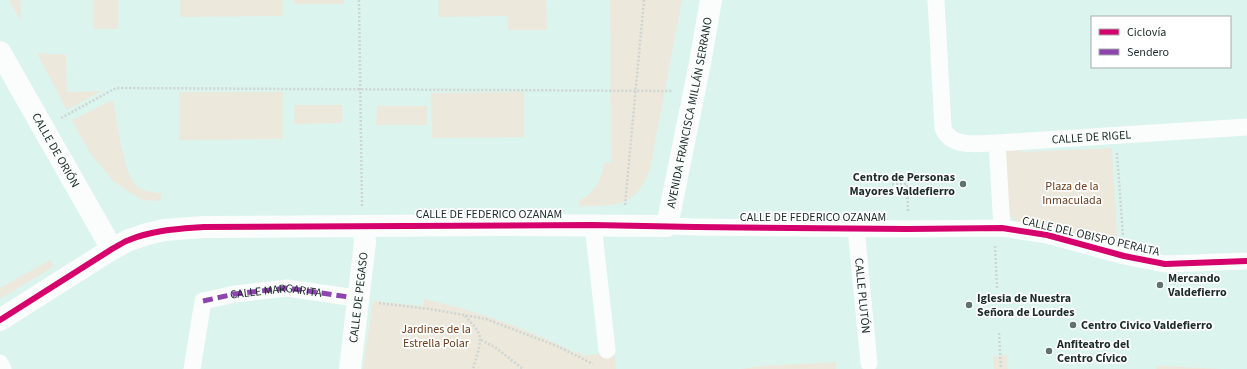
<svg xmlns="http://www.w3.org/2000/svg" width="1247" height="369" font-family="'Source Sans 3',sans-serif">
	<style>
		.green { fill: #ece8dc }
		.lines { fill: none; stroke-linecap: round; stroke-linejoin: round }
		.path { stroke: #ced5d3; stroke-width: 2.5; stroke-dasharray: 2 2; stroke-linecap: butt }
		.street { stroke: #fafdfc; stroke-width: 17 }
		.secondary { stroke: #fafdfc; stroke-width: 22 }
		.quiet { stroke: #8e44ad; stroke-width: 5; stroke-dasharray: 10 5; stroke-linecap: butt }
		.cycleway-casing { stroke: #fff; stroke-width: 8 }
		.cycleway { stroke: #d6006c; stroke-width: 6 }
		.poi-dot { fill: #5f726e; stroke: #fff; stroke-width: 1.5 }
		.labels { text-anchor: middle; stroke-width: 3.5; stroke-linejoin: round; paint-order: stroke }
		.street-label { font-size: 12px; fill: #1c2c29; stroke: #fff }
		.poi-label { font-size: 12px; font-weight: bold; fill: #1c2c29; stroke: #fff; text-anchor: start }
		.park-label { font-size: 12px; fill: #6c3d19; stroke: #fff }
	</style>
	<rect width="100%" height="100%" fill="#dcf4ee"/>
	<g class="green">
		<path d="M9,0H21V22Z"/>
		<rect x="93" y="0" width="25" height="29"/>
		<path d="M180,0H283V16L180,17Z"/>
		<rect x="294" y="0" width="50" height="4"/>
		<path d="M438,0H546L547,30H508L507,16L438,17Z"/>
		<path d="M610,0H682L650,169C636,208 615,206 579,206V201C594,193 602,181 604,163H611Z"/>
		<path d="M37,53L66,55L67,92L101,91L67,110Z"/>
		<path d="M179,92H283V139L179,140Z"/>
		<path d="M524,92V137L432,138L431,93Z"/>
		<path d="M113,100C117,119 123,171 135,184C141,192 152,192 161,193V201L142,200L113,181L90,153L72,120Z"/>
		<path d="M294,105H342V123L294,124Z"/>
		<path d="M377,106H427V125H376Z"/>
		<path d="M1017,146L1022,152L1112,148L1118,249L1017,222L1010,216L1006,205L1005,151Z"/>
		<path d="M50,260L54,266L0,299V288Z"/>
		<path d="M424,299C477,311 528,329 576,353L581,352V355H590L614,351L616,369H363L373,301L423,306Z"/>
		<path d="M1007,355L1008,369H994L993,356Z"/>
		<path d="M836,362V369H740L765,366Z"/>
		<path d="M1156,366H1163L1222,369H1156Z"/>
	</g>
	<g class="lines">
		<g class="path">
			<path d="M359,0L362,206"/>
			<path d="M61,118L116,88L673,91"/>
			<path d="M1117,153L1123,236"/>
			<path d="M892,184H907L908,211"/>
			<path d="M625,205L644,0"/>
			<path d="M995,246L997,288"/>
			<path d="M379,303L430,309L486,319L557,346L593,364"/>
			<path d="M465,316C470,322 481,331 480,340C480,348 475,361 473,369"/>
			<path d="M999,333L1001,369"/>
			<path d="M481,340L495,347L523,369"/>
		</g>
		<g class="street">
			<path id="s1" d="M936,0L943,128C951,149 978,143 997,143L1247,127"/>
			<path d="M997,143L1002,228"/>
			<path d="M593,225L607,350"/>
			<path d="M667,226L695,227L908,229L1002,228L1047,235L1124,256L1165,264L1247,261"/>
			<path id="s2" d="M856,228L869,363"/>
			<path d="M0,363L3,369"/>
			<path d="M192,369L203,301L235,294L287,288L349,297"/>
		</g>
		<g class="secondary">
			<path id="s3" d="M0,52L112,249"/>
			<path id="s4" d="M0,320L112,249L129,240L147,234L164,230L204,227L503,225L667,226L700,63L711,0"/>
			<path id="s5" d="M350,369L365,242L363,226"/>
		</g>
		<path class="quiet" id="s6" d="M203,301L235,294L287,288L349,297"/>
		<defs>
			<path id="cycleway" d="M0,320L112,249C118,246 123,242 129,240C153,230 179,229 204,227L593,225L695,227L908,229L1002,228L1047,235L1124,256L1165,264L1247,261"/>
		</defs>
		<use href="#cycleway" class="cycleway-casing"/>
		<use href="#cycleway" class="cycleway"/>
	</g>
	<g class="poi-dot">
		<circle cx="963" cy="184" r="4"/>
		<circle cx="1160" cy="285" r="4"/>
		<circle cx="969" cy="305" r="4"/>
		<circle cx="1073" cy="325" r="4"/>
		<circle cx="1049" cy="351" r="4"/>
	</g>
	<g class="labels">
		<g class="street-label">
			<text dy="4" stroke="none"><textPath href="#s4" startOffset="807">AVENIDA FRANCISCA MILLÁN SERRANO</textPath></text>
			<text dy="4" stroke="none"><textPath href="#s1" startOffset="283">CALLE DE RIGEL</textPath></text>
			<text dy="4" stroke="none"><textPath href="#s3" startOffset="113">CALLE DE ORIÓN</textPath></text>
			<text x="489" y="218">CALLE DE FEDERICO OZANAM</text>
			<text x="813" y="221">CALLE DE FEDERICO OZANAM</text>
			<text transform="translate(1091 236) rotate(13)" y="4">CALLE DEL OBISPO PERALTA</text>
			<text dy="4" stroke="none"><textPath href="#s6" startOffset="74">CALLE MARGARITA</textPath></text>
			<text dy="4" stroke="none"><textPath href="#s2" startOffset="68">CALLE PLUTÓN</textPath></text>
			<text dy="4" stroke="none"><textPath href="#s5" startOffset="72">CALLE DE PEGASO</textPath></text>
		</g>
		<g class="poi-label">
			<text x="955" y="181" text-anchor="end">Centro de Personas<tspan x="955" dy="14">Mayores Valdefierro</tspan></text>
			<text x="1168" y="282">Mercando<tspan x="1168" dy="14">Valdefierro</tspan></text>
			<text x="977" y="302">Iglesia de Nuestra<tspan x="977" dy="14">Señora de Lourdes</tspan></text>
			<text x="1081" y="329">Centro Civico Valdefierro</text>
			<text x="1057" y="348">Anfiteatro del<tspan x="1057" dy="14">Centro Cívico</tspan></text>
		</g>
		<g class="park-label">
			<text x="1072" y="190">Plaza de la<tspan x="1072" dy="14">Inmaculada</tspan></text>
			<text x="436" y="333">Jardines de la<tspan x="436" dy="14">Estrella Polar</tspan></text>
		</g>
	</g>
	<rect x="1091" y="16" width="140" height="52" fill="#ffffff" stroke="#a4aba9"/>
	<rect x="1099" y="29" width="20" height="6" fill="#d6006c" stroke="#a4aba9"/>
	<text x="1127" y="36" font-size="12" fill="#1c2c29">Ciclovía</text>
	<rect x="1099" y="49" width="20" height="6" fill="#8e44ad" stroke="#a4aba9"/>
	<text x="1127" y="56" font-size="12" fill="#1c2c29">Sendero</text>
</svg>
